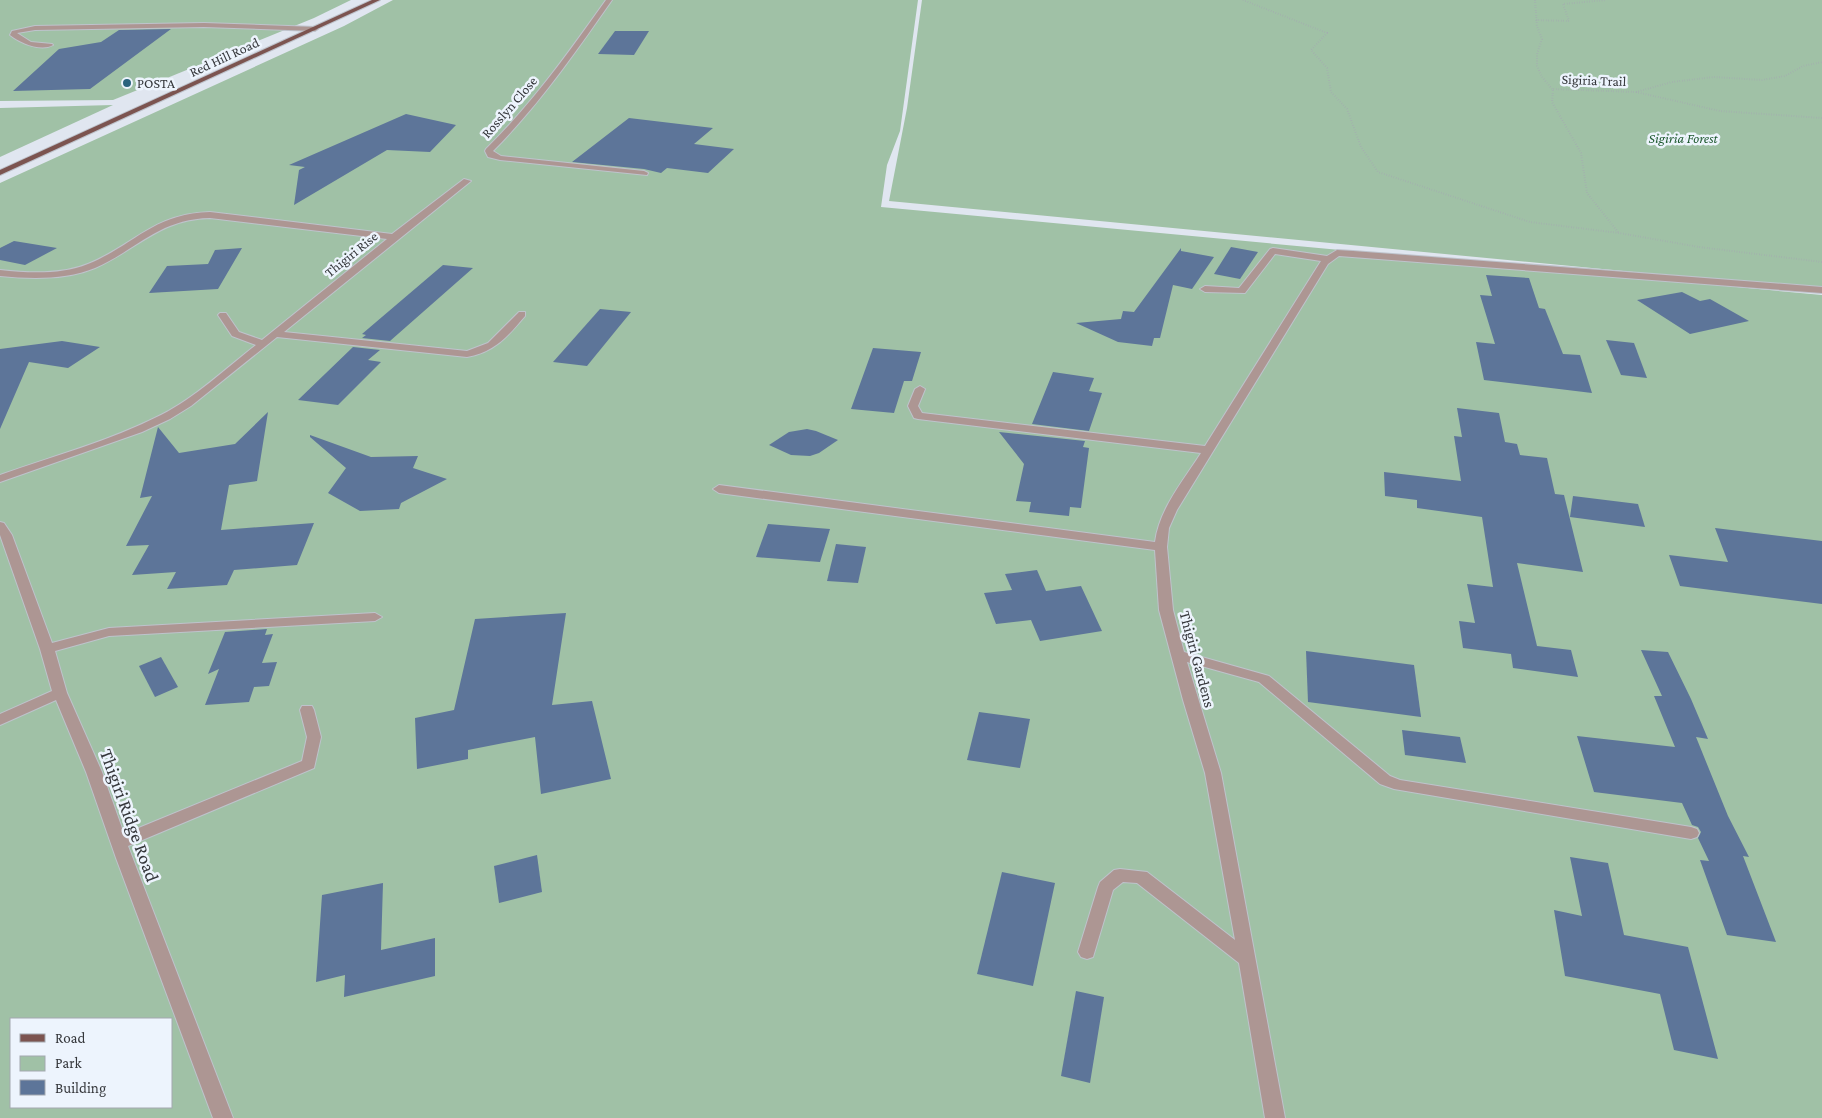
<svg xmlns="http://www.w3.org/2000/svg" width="1822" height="1118" font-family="'Crimson Pro',serif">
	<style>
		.green { fill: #a0c1a6; fill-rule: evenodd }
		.building { fill: #5d7599 }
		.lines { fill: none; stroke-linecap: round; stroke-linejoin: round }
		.minor-casing { stroke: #bec3cc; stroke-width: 2 }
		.major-casing { stroke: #bec3cc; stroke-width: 2 }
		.path { stroke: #a4a9b1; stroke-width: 2; stroke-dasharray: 0.5 2; stroke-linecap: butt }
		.minor { fill: #ad9693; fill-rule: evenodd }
		.major { fill: #7c5450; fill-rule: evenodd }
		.poi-dot { fill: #2a637d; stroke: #edf4fd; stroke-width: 2 }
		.labels { text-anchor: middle; stroke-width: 5; stroke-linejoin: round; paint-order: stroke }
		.far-street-label { font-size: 14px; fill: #35373b; stroke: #edf4fd }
		.far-poi-label { font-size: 14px; fill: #35373b; stroke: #edf4fd; text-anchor: start }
		.far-park-label { font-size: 14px; font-style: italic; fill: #1f5a30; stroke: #edf4fd }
		.street-label { font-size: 16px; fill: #35373b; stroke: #edf4fd }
		.near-street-label { font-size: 19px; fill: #35373b; stroke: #edf4fd }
	</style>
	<rect width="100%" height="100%" fill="#e0e6f0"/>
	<g class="green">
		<path d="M0,0H351L314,18L113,100L0,101Z"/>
		<path d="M393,0H918L900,131L887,165L881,207L1822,295V1118H0V183L344,26ZM11,1019H171V1107H11Z"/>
		<path d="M922,0H1822V290L889,201L907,108Z"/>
		<path d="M113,105L0,157V108Z"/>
	</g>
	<g class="building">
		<path d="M171,29L90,89L13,91L59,49L101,42L119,30Z"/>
		<path d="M615,31H649L634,55L598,54Z"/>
		<path d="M406,114L456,125L430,152L387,150L294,205L299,170L305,167L289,165Z"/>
		<path d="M629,118L713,128L694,144L734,149L708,173L667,168L661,173L644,169L572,162Z"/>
		<path d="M14,241L57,248L25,265L0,260V248Z"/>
		<path d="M1231,247L1258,252L1240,279L1214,274Z"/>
		<path d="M242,248L218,289L149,293L167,266L208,264L215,250Z"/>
		<path d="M1181,248V251L1214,257L1192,289L1173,285L1160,338H1154L1152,346L1118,342L1076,323L1121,319L1123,311L1134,312Z"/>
		<path d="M443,265L473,268L390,341L362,338L366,335L362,334Z"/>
		<path d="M1486,275L1529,278L1539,308L1545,309L1563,354L1580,355L1592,393L1484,380L1476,342L1495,344L1480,295L1492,296Z"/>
		<path d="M1682,292L1700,301L1710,299L1749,321L1690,334L1637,300Z"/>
		<path d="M600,309L631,312L587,366L553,362Z"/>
		<path d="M1606,340L1634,343L1647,378L1621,375Z"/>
		<path d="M62,341L100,347L68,368L29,362L0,429V349Z"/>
		<path d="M353,347L380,350L368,360L381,362L338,405L298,400Z"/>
		<path d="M873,348L921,352L912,381H904L894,413L851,409Z"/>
		<path d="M1053,372L1094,378L1089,391L1102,393L1089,431L1032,424Z"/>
		<path d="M1457,408L1499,413L1505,442L1517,444L1520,455L1547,458L1555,494L1564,495L1583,572L1517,563L1537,646L1571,650L1578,677L1513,668L1511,654L1463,648L1459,621L1475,623L1467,584L1493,587L1482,517L1417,508V500L1385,496L1384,472L1461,481L1454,436L1462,437Z"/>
		<path d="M268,412L257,481L229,485L221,530L314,523L297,565L234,570L227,585L167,589L176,572L132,575L149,545L126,546L152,496L140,498L158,427L179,453L235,444Z"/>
		<path d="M807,429L816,431L838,440L819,453L810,456L791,455L769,445L789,432Z"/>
		<path d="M999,432L1085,441L1083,447L1089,448L1081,508L1070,507L1069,516L1029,512L1031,502L1016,501L1024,464Z"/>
		<path d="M310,435L371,457L418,456L413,468L447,479L401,503L399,509L360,511L328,493L346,468L310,437Z"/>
		<path d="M1573,496L1638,504L1645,527L1570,517Z"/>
		<path d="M768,524L830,529L820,562L756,557Z"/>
		<path d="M1715,528L1822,541V604L1680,586L1669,555L1728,562Z"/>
		<path d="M836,544L866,547L858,583L827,581Z"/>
		<path d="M1037,570L1046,591L1081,586L1102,631L1040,641L1031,620L996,624L984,593L1012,590L1005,574Z"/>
		<path d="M566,613L552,705L592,701L611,779L541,794L535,737L468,750V759L417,769L415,718L454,710L475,619Z"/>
		<path d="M267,629L265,635L273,634L262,663L277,662L269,686L254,687L249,702L205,705L219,669L208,674L225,632Z"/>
		<path d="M1641,650L1668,652L1691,699L1708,739L1696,737L1728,816L1749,857L1743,856L1776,942L1727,935L1700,860L1709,861L1698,838L1701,832L1698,827L1692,825L1682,803L1594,792L1577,736L1675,747L1654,696H1662Z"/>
		<path d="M1306,651L1414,665L1421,717L1308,702Z"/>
		<path d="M161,657L178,687L155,697L139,666Z"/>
		<path d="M979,712L1030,719L1020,768L967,760Z"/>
		<path d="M1402,730L1460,737L1466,763L1405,755Z"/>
		<path d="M537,855L542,892L499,903L494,866Z"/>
		<path d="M1570,857L1608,863L1624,935L1688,947L1718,1059L1674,1050L1660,994L1565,976L1554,910L1582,916Z"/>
		<path d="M1002,872L1055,883L1033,986L977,974Z"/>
		<path d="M383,883L381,950L435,938V976L344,997L345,975L316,982L322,895Z"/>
		<path d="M1076,991L1104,997L1090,1083L1061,1076Z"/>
	</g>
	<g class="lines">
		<defs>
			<g id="minor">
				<path d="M606,0H612C575,53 538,106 493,151L501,156L644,171L648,173L647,175L500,160L488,157L485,151L486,149C532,104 569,52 606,0Z"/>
				<path d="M204,23L315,27L318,29L315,31L204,27L35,30L17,33L31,42L52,44L53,45C41,52 20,43 10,35L12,31L35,26Z"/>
				<path d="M464,179L471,181L284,332L467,351L488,343L519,312H525V316C508,336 495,352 467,357L277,337L191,406L170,419L142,432L0,482V475C53,456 110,441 161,415C195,398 225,369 256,345L232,336L218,315L220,313H226L239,332L262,340L387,239L210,218C159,219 138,249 95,268C66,280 31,279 0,276V270C28,273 61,275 88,264C135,245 152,214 210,212L392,234Z"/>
				<path d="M1273,248L1327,256L1337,250L1353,251L1822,287V293L1339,256L1328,264L1177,510L1169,528L1167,547L1173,610L1184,652L1269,676L1390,776L1400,780L1691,827L1697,829L1699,833L1697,837L1691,839L1394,789L1380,784L1259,682L1187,662L1221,773L1285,1118H1265L1239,963L1137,883L1123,882L1113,890L1093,957L1087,959L1081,957L1078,952L1098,887L1100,882L1114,870L1120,869L1147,872L1235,940L1205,773L1183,700L1159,610L1155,550L719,493L713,489L719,485L1155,542C1159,509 1184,480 1201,453L918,419L914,418L908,406L915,389L920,386L925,389L918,406L922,413L1205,446L1321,261L1275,254L1245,293L1205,292L1200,289L1205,286L1239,288L1270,249Z"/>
				<path d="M0,522L4,523L12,535L52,643L109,628L375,613L382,617L375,621L109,636L55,651L67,693L102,772L124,834L302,761L307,737L300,710L302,706H312L314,710L321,737L314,768L128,846L233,1118H213L116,858L86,772L56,700L0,725V714L52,691L40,649L0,535Z"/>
			</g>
			<path id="major" d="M372,0H380L0,175V170Z"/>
		</defs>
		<use href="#minor" class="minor-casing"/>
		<use href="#major" class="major-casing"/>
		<g class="path">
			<path d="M1243,0L1327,33L1311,50L1327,68L1331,92L1347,109L1361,147L1378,172L1530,222L1619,233L1699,247L1822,262"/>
			<path d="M1535,0L1537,26L1542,39L1537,54V66L1542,77L1552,89"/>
			<path d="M1536,20L1569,21L1563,4L1606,0"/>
			<path d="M1636,92L1720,111L1822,118"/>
			<path d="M1618,232L1587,193L1581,153L1552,102L1553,89L1636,92L1672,82L1714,77L1762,80L1785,76L1803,66L1822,62"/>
		</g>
		<use href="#minor" class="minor"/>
		<use href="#major" class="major"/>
	</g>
	<circle class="poi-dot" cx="127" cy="83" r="5"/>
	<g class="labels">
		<g class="far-street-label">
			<text transform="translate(224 57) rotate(-25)" y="5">Red Hill Road</text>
			<text transform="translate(1594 80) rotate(2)" y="5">Sigiria Trail</text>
			<text transform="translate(509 107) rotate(-49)" y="5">Rosslyn Close</text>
			<text transform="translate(351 254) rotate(-39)" y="5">Thigiri Rise</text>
		</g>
		<g class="far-poi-label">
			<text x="137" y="88">POSTA</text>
		</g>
		<g class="far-park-label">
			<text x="1683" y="143">Sigiria Forest</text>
		</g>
		<g class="street-label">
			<text transform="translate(1198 659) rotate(75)" y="6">Thigiri Gardens</text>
		</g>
		<g class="near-street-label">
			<text transform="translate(130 815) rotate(70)" y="7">Thigiri Ridge Road</text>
		</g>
	</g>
	<rect x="10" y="1018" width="162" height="90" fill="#edf4fd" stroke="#a3a8af"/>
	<rect x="20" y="1034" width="25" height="8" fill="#7c5450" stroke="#a3a8af"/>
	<text x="55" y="1043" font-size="15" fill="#35373b">Road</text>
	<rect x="20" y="1056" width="25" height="15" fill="#a0c1a6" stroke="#a3a8af"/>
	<text x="55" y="1068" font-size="15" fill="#35373b">Park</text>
	<rect x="20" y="1080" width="25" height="15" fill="#5d7599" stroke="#a3a8af"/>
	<text x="55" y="1093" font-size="15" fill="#35373b">Building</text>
</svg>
